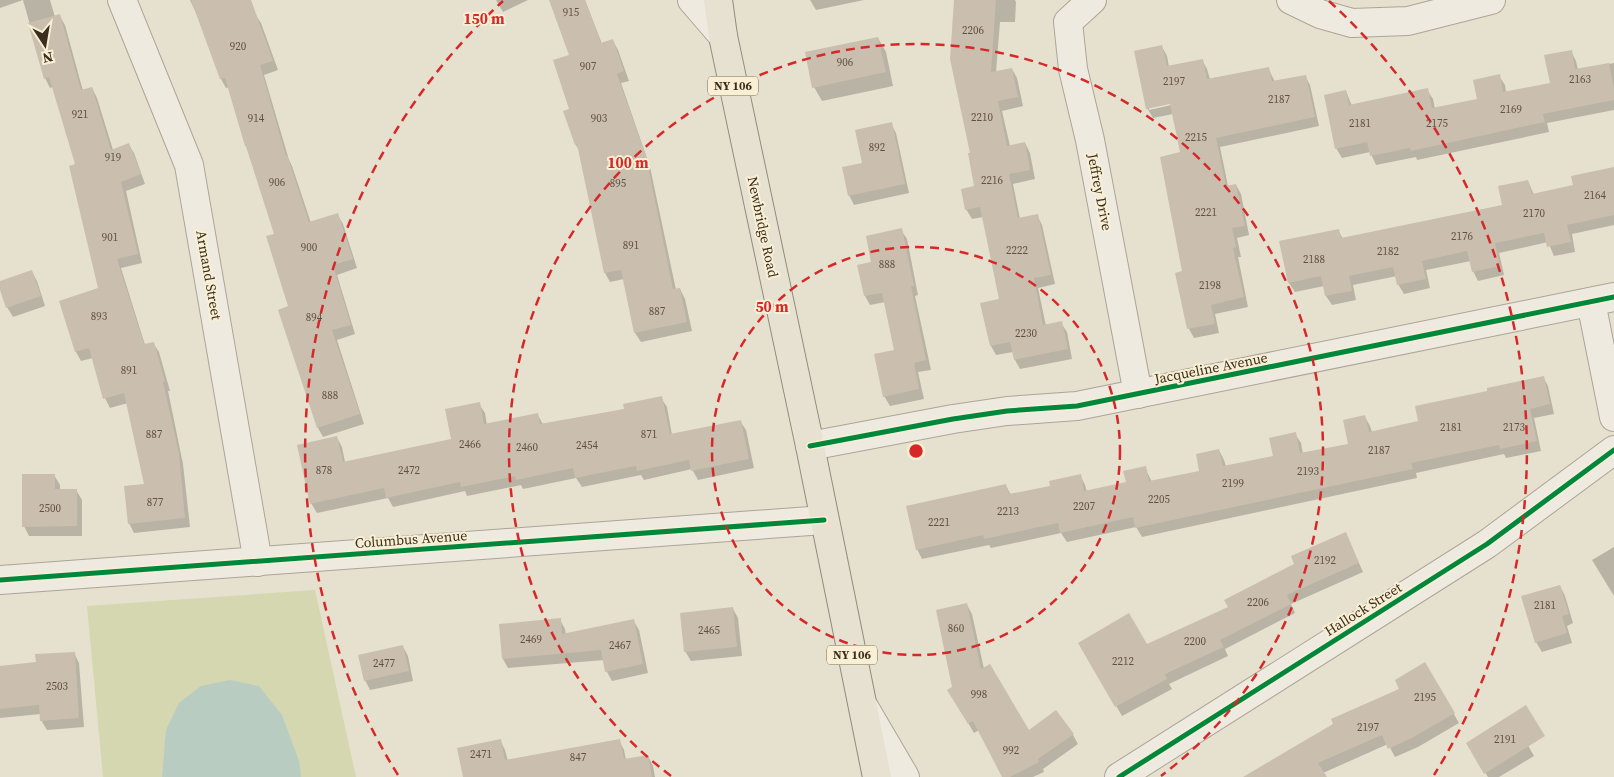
<svg xmlns="http://www.w3.org/2000/svg" width="1614" height="777" font-family="'Source Serif 4',serif">
	<style>
		.grass { fill: #d4d7af }
		.water { fill: #b9ccc1 }
		.shadow { fill: #0003; fill-rule: evenodd }
		.building { fill: #cabeae }
		.lines { fill: none; stroke-linecap: round; stroke-linejoin: round }
		.minor-casing { stroke: #aca597; stroke-width: 30 }
		.major-casing { stroke: #918a7e; stroke-width: 30 }
		.minor { stroke: #eeeae0; stroke-width: 28 }
		.major { stroke: #e6e1d1; stroke-width: 28 }
		.cycleway-casing { stroke: #f8efd4; stroke-width: 8 }
		.cycleway { stroke: #00873e; stroke-width: 5 }
		.ring { fill: none; stroke: #d62828; stroke-width: 2.5; stroke-dasharray: 9 6 }
		.labels { text-anchor: middle; stroke-width: 4; stroke-linejoin: round; paint-order: stroke }
		.number-label { font-size: 11px; fill: #605242 }
		.shield { fill: #f8efd4; stroke: #746855; stroke-width: 1 }
		.shield-label { font-size: 12px; font-weight: bold; fill: #3c2e1e }
		.street-label { font-size: 14px; fill: #3c2e1e; stroke: #f8efd4 }
		.centre { fill: #d62828; stroke: #f8efd4; stroke-width: 2.5 }
		.ring-label { font-size: 15px; text-anchor: middle; font-weight: bold; fill: #d62828; stroke: #f8efd4; stroke-width: 4; stroke-linejoin: round; paint-order: stroke }
	</style>
	<rect width="100%" height="100%" fill="#e6e0ce"/>
	<path class="grass" d="M315,590L356,777H103L87,606Z"/>
	<path class="water" d="M230,680L259,686L282,715L299,761L301,777H162L166,730L179,703L201,686Z"/>
	<g class="shadow">
		<path d="M0,0H50L55,17L59,15L65,25L83,91L92,88L97,98L113,150L128,144L134,153L145,184L126,191L142,263L121,268L145,345L153,343L159,352L170,391H168L183,464L190,527L134,533L129,523L145,485L128,403L110,408L105,398L93,358L81,361L76,352L60,302L100,289L76,164L53,87L50,88L45,78L23,0L0,8Z"/>
		<path d="M190,0H227L255,14L261,23L278,70L264,75L289,160L292,166L311,223L337,214L343,224L357,268L337,275L355,334L337,340L364,424L323,437L318,428L279,310L290,307L276,234L246,146L229,87L226,88L221,79L198,17Z"/>
		<path d="M496,0H528L503,12Z"/>
		<path d="M550,0H585L602,44L613,41L618,50L629,81L621,83L650,167L676,290L680,289L685,299L692,331L641,342L635,333L624,279L610,282L605,273L580,152L576,145L564,112L571,109V55Z"/>
		<path d="M810,0H864L816,10Z"/>
		<path d="M956,0H1015L1016,2L1015,22H1000L996,72L1012,69L1017,78L1023,106L1002,111L1010,146L1025,143L1030,153L1035,179L1013,184L1020,219L1037,215L1042,225L1055,284L1038,288L1046,326L1061,323L1067,332L1072,359L1020,369L1015,360L1013,352L996,355L991,346L982,304L1001,300L983,217L972,219L966,209L976,188Z"/>
		<path d="M878,38L886,52L893,86L822,101L814,87Z"/>
		<path d="M1162,47L1167,56L1169,67L1202,60L1207,69L1210,79L1268,68L1275,82L1305,76L1310,85L1319,126L1220,147L1228,186L1236,185L1241,194L1249,235L1237,238L1241,257H1238L1248,307L1215,314L1219,333L1194,338L1189,329L1177,274L1183,272L1182,153L1173,114L1153,118L1147,108ZM1176,101V104L1149,110V107Z"/>
		<path d="M1571,51L1576,61L1578,70L1614,63V110L1547,123L1549,132L1417,160L1416,157L1376,165L1370,152L1342,158L1336,148L1346,91L1352,106L1427,90L1433,99L1435,109L1479,100L1499,76L1505,85L1506,92L1551,84Z"/>
		<path d="M891,124L896,133L909,193L854,205L849,195Z"/>
		<path d="M1614,168V225L1572,234L1575,252L1554,256L1548,242L1499,253L1504,275L1478,281L1473,271L1471,261L1426,270L1430,288L1404,294L1398,284L1397,276L1353,285L1356,300L1332,305L1326,296L1324,286L1295,292L1289,283L1281,242L1338,230L1343,239L1503,206L1528,181L1534,195L1574,186Z"/>
		<path d="M901,230L907,239L918,295L915,296L931,370L918,372L924,399L890,406L884,396L895,351L885,302L870,305L865,296L858,266L873,263Z"/>
		<path d="M32,272L37,281L45,306L13,317L7,307L0,282Z"/>
		<path d="M1543,377L1548,386L1554,414L1534,418L1541,451L1506,458L1504,454L1416,473L1417,478L1142,537L1136,527L1067,542L1061,533L991,548L989,545L922,559L917,549L1006,486L1011,495L1052,487L1080,475L1085,485L1087,492L1127,483L1145,468L1152,482L1200,472L1219,450L1224,460L1226,467L1274,457L1295,434L1301,443L1303,454L1349,445L1365,417L1370,426L1372,432L1420,422L1489,392Z"/>
		<path d="M661,398L667,407L672,435L740,421L746,430L754,468L698,480L692,469L644,480L641,475L582,487L576,478L523,489L521,485L467,496L465,491L393,507L388,498L317,513L311,503L337,438L342,447L345,462L452,440L479,404L485,413L487,425L537,414L543,424L625,410Z"/>
		<path d="M54,475L60,485V490H76L82,500V536H29L24,526Z"/>
		<path d="M1350,543L1363,572L1291,604L1295,613L1225,649L1228,656L1169,684L1172,689L1122,716L1080,643L1147,646L1230,608L1296,565Z"/>
		<path d="M1614,547V596L1592,560Z"/>
		<path d="M1560,586L1565,596L1573,623L1567,626L1572,643L1542,652L1536,642Z"/>
		<path d="M967,605L972,614L984,669L1029,732L1073,735L1078,744L1043,769L1044,772L1033,777H1004L979,730L974,733L949,690L953,687Z"/>
		<path d="M733,609L738,618L742,656L691,661L685,651Z"/>
		<path d="M560,620L565,629L566,635L633,620L639,630L648,673L612,681L607,672L604,660L508,668L503,659Z"/>
		<path d="M403,647L408,656L413,681L370,690L365,680Z"/>
		<path d="M74,653L79,663L84,727L47,730L41,720V714L0,718V667L37,663Z"/>
		<path d="M1425,664L1459,723L1418,747L1395,757L1388,744L1323,773L1325,777H1259L1401,689Z"/>
		<path d="M1511,716L1534,756L1499,777H1488L1467,743Z"/>
		<path d="M500,740L505,750L508,761L619,740L624,750L626,760L648,756L653,766L655,777H465Z"/>
	</g>
	<g class="building">
		<path d="M191,0H251L273,61L260,65L286,156L287,155L309,222L338,213L353,259L333,265L351,325L332,330L360,414L317,428L278,310L288,306L266,236L274,234L246,146H245L225,78L220,79Z"/>
		<path d="M549,0H585L601,43L613,39L624,71L617,74L646,156L673,289L680,288L687,322L634,333L621,270L604,273L577,144L575,145L563,111L569,109L553,60L569,55Z"/>
		<path d="M954,0H996L991,72L1012,68L1018,97L998,101L1007,146L1025,142L1030,170L1009,174L1018,218L1038,214L1051,275L1034,278L1043,325L1062,321L1068,349L1014,360L1010,342L990,346L980,303L999,299L980,207L965,210L961,189L974,186L968,153H970L950,59Z"/>
		<path d="M60,14L81,90L92,87L111,150L129,143L141,174L121,182L138,254L117,259L144,344L154,342L165,381L163,382L179,453L185,518L128,524L124,486L144,484L124,393L103,399L89,348L75,352L59,301L98,288L69,166L75,164L49,77L44,79L28,23Z"/>
		<path d="M878,37L886,72L812,88L805,52Z"/>
		<path d="M1162,45L1167,66L1203,59L1207,79L1269,67L1272,81L1306,75L1315,117L1216,138L1226,186L1236,184L1245,226L1232,228L1236,247L1233,248L1244,297L1211,305L1215,324L1187,329L1175,273L1182,271L1160,157L1180,152L1170,104L1146,109L1134,51Z"/>
		<path d="M1572,50L1575,69L1609,63L1614,89V100L1543,114L1545,122L1411,151L1410,148L1370,156L1367,142L1335,149L1324,95L1346,90L1349,105L1428,88L1432,108L1477,99L1473,80L1500,74L1503,92L1550,83L1544,55Z"/>
		<path d="M892,122L905,184L848,196L842,167L862,163L855,130Z"/>
		<path d="M1614,167V215L1567,225L1571,242L1547,247L1544,233L1495,243L1500,266L1472,272L1467,251L1422,261L1426,279L1397,285L1393,267L1349,276L1352,291L1325,296L1321,276L1288,283L1279,241L1339,229L1341,238L1502,205L1498,186L1528,180L1532,194L1573,185L1571,176Z"/>
		<path d="M902,228L914,286H911L926,360L914,363L919,389L883,397L874,354L894,350L882,293L864,296L857,265L871,262L866,236Z"/>
		<path d="M32,270L41,296L6,308L0,290V281Z"/>
		<path d="M1544,376L1550,404L1530,409L1537,441L1500,449L1499,445L1411,463L1413,469L1135,528L1133,517L1060,533L1058,523L984,539L983,535L916,550L906,506L1006,484L1009,494L1050,486L1049,481L1081,474L1084,491L1126,482L1123,471L1146,466L1149,481L1199,471L1196,454L1219,449L1223,466L1273,456L1269,438L1296,432L1300,453L1348,444L1343,420L1365,415L1369,432L1418,421L1415,406L1487,391V388Z"/>
		<path d="M662,396L670,434L741,420L749,459L691,471L689,460L637,471L636,466L575,478L573,468L516,480L515,476L461,487L460,482L386,498L384,488L310,504L297,445L337,436L343,462L451,439L445,409L480,402L484,424L538,413L540,424L624,409L623,404Z"/>
		<path d="M22,474H55V489H77V526L22,527Z"/>
		<path d="M1346,532L1359,563L1287,595L1291,604L1220,640L1224,647L1165,674L1167,679L1115,707L1078,643L1129,613L1147,644L1228,607L1224,600L1294,564L1291,556Z"/>
		<path d="M1560,585L1569,614L1562,616L1567,633L1535,643L1521,596Z"/>
		<path d="M967,603L981,669L990,664L1029,730L1056,710L1074,734L1038,759L1039,762L1010,777H1002L973,721L968,724L947,690L952,687L936,610Z"/>
		<path d="M733,607L737,647L684,652L680,613Z"/>
		<path d="M561,618L562,634L634,619L643,664L605,672L601,650L502,659L499,624Z"/>
		<path d="M403,645L409,671L364,681L358,655Z"/>
		<path d="M75,652L79,718L40,721L39,705L0,709V666L36,662L35,654Z"/>
		<path d="M1425,662L1455,713L1412,738L1388,749L1382,735L1318,763L1327,777H1243L1333,724L1331,719L1399,689L1395,680Z"/>
		<path d="M1526,705L1545,736L1484,774L1466,743Z"/>
		<path d="M501,739L505,760L620,739L624,759L648,755L652,777H463L457,748Z"/>
	</g>
	<g class="lines">
		<defs>
			<g id="minor">
				<path d="M122,0L189,165L258,562"/>
				<path d="M692,0L723,36"/>
				<path d="M1092,0L1068,22L1073,69L1090,140L1138,394"/>
				<path d="M1291,0L1320,14L1352,23L1408,21L1491,0"/>
				<path d="M1591,302L1614,417"/>
				<path d="M810,446L953,419L1007,411L1077,406L1614,297"/>
				<path d="M0,580L824,520"/>
				<path d="M864,707L905,777"/>
				<path d="M1119,777L1487,544L1614,450"/>
			</g>
			<path id="major" d="M718,0L723,36L810,446L877,777"/>
		</defs>
		<use href="#minor" class="minor-casing"/>
		<use href="#major" class="major-casing"/>
		<use href="#minor" class="minor"/>
		<use href="#major" class="major"/>
		<defs>
			<g id="cycleway">
				<path d="M810,446L953,419L1007,411L1077,406L1614,297"/>
				<path d="M0,580L824,520"/>
				<path d="M1119,777L1487,544L1614,450"/>
			</g>
		</defs>
		<use href="#cycleway" class="cycleway-casing"/>
		<use href="#cycleway" class="cycleway"/>
	</g>
	<g class="ring">
		<circle cx="916" cy="451" r="204"/>
		<path d="M671 776A407 407 0 1 1 1161 776"/>
		<path d="M398 775A611 611 0 0 1 503 1M1329 1A611 611 0 0 1 1434 775"/>
	</g>
	<g class="labels">
		<g class="number-label">
			<text x="571" y="16">915</text>
			<text x="973" y="34">2206</text>
			<text x="238" y="50">920</text>
			<text x="845" y="66">906</text>
			<text x="588" y="70">907</text>
			<text x="1580" y="83">2163</text>
			<text x="1174" y="85">2197</text>
			<text x="1279" y="103">2187</text>
			<text x="1511" y="113">2169</text>
			<text x="80" y="118">921</text>
			<text x="982" y="121">2210</text>
			<text x="256" y="122">914</text>
			<text x="599" y="122">903</text>
			<text x="1360" y="127">2181</text>
			<text x="1437" y="127">2175</text>
			<text x="1196" y="141">2215</text>
			<text x="877" y="151">892</text>
			<text x="113" y="161">919</text>
			<text x="992" y="184">2216</text>
			<text x="277" y="186">906</text>
			<text x="618" y="187">895</text>
			<text x="1595" y="199">2164</text>
			<text x="1206" y="216">2221</text>
			<text x="1534" y="217">2170</text>
			<text x="1462" y="240">2176</text>
			<text x="110" y="241">901</text>
			<text x="631" y="249">891</text>
			<text x="309" y="251">900</text>
			<text x="1017" y="254">2222</text>
			<text x="1388" y="255">2182</text>
			<text x="1314" y="263">2188</text>
			<text x="887" y="268">888</text>
			<text x="1210" y="289">2198</text>
			<text x="657" y="315">887</text>
			<text x="99" y="320">893</text>
			<text x="314" y="321">894</text>
			<text x="1026" y="337">2230</text>
			<text x="129" y="374">891</text>
			<text x="330" y="399">888</text>
			<text x="1451" y="431">2181</text>
			<text x="1514" y="431">2173</text>
			<text x="154" y="438">887</text>
			<text x="649" y="438">871</text>
			<text x="470" y="448">2466</text>
			<text x="587" y="449">2454</text>
			<text x="527" y="451">2460</text>
			<text x="1379" y="454">2187</text>
			<text x="324" y="474">878</text>
			<text x="409" y="474">2472</text>
			<text x="1308" y="475">2193</text>
			<text x="1233" y="487">2199</text>
			<text x="1159" y="503">2205</text>
			<text x="155" y="506">877</text>
			<text x="1084" y="510">2207</text>
			<text x="50" y="512">2500</text>
			<text x="1008" y="515">2213</text>
			<text x="939" y="526">2221</text>
			<text x="1325" y="564">2192</text>
			<text x="1258" y="606">2206</text>
			<text x="1545" y="609">2181</text>
			<text x="956" y="632">860</text>
			<text x="709" y="634">2465</text>
			<text x="531" y="643">2469</text>
			<text x="1195" y="645">2200</text>
			<text x="620" y="649">2467</text>
			<text x="1123" y="665">2212</text>
			<text x="384" y="667">2477</text>
			<text x="57" y="690">2503</text>
			<text x="979" y="698">998</text>
			<text x="1425" y="701">2195</text>
			<text x="1368" y="731">2197</text>
			<text x="1505" y="743">2191</text>
			<text x="1011" y="754">992</text>
			<text x="481" y="758">2471</text>
			<text x="578" y="761">847</text>
		</g>
		<g class="shield">
			<rect x="708" y="76.5" width="50" height="19" rx="4"/>
			<rect x="827" y="645.5" width="50" height="19" rx="4"/>
		</g>
		<g class="shield-label">
			<text x="733" y="90">NY 106</text>
			<text x="852" y="659">NY 106</text>
		</g>
		<g class="street-label">
			<text transform="translate(1100 192) rotate(79)" y="5">Jeffrey Drive</text>
			<text transform="translate(763 227) rotate(78)" y="5">Newbridge Road</text>
			<text transform="translate(209 275) rotate(80)" y="5">Armand Street</text>
			<text transform="translate(1211 368) rotate(-11)" y="5">Jacqueline Avenue</text>
			<text transform="translate(411 539) rotate(-4)" y="5">Columbus Avenue</text>
			<text transform="translate(1363 609) rotate(-32)" y="5">Hallock Street</text>
		</g>
	</g>
	<circle cx="916" cy="451" r="8" class="centre"/>
	<g class="ring-label">
		<text x="484" y="24">150 m</text>
		<text x="628" y="168">100 m</text>
		<text x="772" y="312">50 m</text>
	</g>
	<g transform="translate(45 45) rotate(168)" stroke="#f8efd4" stroke-width="4" paint-order="stroke">
	<path d="M0-4L9 19L0 12L-9 19Z" fill="#3c2e1e"/>
	<text y="-8" font-size="14" font-weight="bold" text-anchor="middle" fill="#3c2e1e">N</text>
	</g>
</svg>
